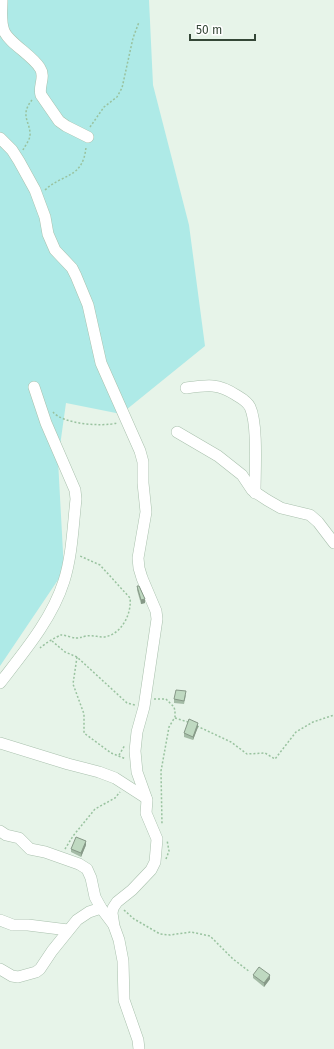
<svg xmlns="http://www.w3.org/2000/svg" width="334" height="1049" font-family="'Fira Sans',sans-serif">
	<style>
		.green { fill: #aeeae7 }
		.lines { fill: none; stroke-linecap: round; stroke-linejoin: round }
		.minor-casing { stroke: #a9c0ad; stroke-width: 12 }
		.path { stroke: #99c29f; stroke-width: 1.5; stroke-dasharray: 2 2; stroke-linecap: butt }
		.minor { stroke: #fff; stroke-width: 11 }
		.wall { fill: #a4bba6 }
		.shaded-wall { fill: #869887 }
		.building { fill: #bfd9c1; stroke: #869887 }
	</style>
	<rect width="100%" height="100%" fill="#e7f4e9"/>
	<path class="green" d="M0,0H149L153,85L189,225L205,346L121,414L66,403L58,460L64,571L0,666Z"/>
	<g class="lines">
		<defs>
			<g id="minor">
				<path d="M2,0C2,10 0,21 4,31C9,43 32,55 40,68C46,77 38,86 41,95L59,121L66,126L88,137"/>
				<path d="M0,138L12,150L19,161L35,190L45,217L48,234L55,250L72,268L76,276L88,305L101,363L140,451L143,462V483L146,512L138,558L139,568L142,578L156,611L157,619L144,707L137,732L135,751L137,772L147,800L146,813L157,839L155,862L151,870L132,890L117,902L113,908L112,913L114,926L119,940L123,961L124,1000L138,1040L139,1049"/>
				<path d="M186,388C207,385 218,383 236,395C241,398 247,401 250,407C258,424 255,471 255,493"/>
				<path d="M177,432L218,456L242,475L252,490L267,500L281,508L310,515L318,522L334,543"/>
				<path d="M0,683C24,652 52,619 64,581C72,556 73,526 76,499L75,490L46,423L34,387"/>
				<path d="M0,743L68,764L99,772L115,778L146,798"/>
				<path d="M0,831L6,835L19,838L30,849L45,852L79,864L87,869L91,878L95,897L101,908L113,924"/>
				<path d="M0,920L13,925H28L68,930"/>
				<path d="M0,969L12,976L18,977L36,972L40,969L52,951L77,920L89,912L101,908"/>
			</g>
		</defs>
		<use href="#minor" class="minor-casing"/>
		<g class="path">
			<path d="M90,127L104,107L117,97L122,88L133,38L139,22"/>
			<path d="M23,150C25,146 29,141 30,136C31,122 19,116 32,100"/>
			<path d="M45,190C63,173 83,179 86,147"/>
			<path d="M53,412C63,424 101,427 117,423"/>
			<path d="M52,641L65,652L77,657L127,703L135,705"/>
			<path d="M40,648C44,644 56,637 61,635C66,635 72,638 76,638C80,638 82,637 86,636C92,635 98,637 104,637C121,635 132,614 130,598L100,565L80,556"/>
			<path d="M77,657L73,684L84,714V733L111,753L126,759"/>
			<path d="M154,699H166L174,707L175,711V717L169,727L161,771L162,825"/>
			<path d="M175,718L188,722"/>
			<path d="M197,726L231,742L247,754L265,753L275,759L296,732L313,722L334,715"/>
			<path d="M119,755L125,745"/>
			<path d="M65,849L73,836L95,809L115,798L120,792"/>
			<path d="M166,859L169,851L167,840"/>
			<path d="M124,910L134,919L160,934L170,935L191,932L210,936L233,959L250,972"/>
		</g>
		<use href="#minor" class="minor"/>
	</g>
	<g class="wall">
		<path d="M137,586L145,603L141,604L137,590Z"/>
		<path d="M186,695L184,704L174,703V699Z"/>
		<path d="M198,727L193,740L184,737V733Z"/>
		<path d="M86,845L81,857L71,852V849Z"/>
		<path d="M253,975L270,979L264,987L253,978Z"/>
	</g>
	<g class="shaded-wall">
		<path d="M145,599V603L141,604V600Z"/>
		<path d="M198,723V727L193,740V737Z"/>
		<path d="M86,841V845L81,857V853Z"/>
		<path d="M270,975V979L264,987V983Z"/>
	</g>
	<g class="building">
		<path d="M137,586H139L145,599L141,600Z"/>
		<path d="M176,690L186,691L184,701L174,699Z"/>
		<path d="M189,719L198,723L193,737L184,733Z"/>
		<path d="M76,837L86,841L81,853L71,849Z"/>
		<path d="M259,967L270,975L264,983L253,975Z"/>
	</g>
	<path d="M190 34v6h65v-6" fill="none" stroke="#354737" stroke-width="2"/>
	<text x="196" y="34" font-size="12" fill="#354737" stroke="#ffffff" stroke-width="3" paint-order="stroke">50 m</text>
</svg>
